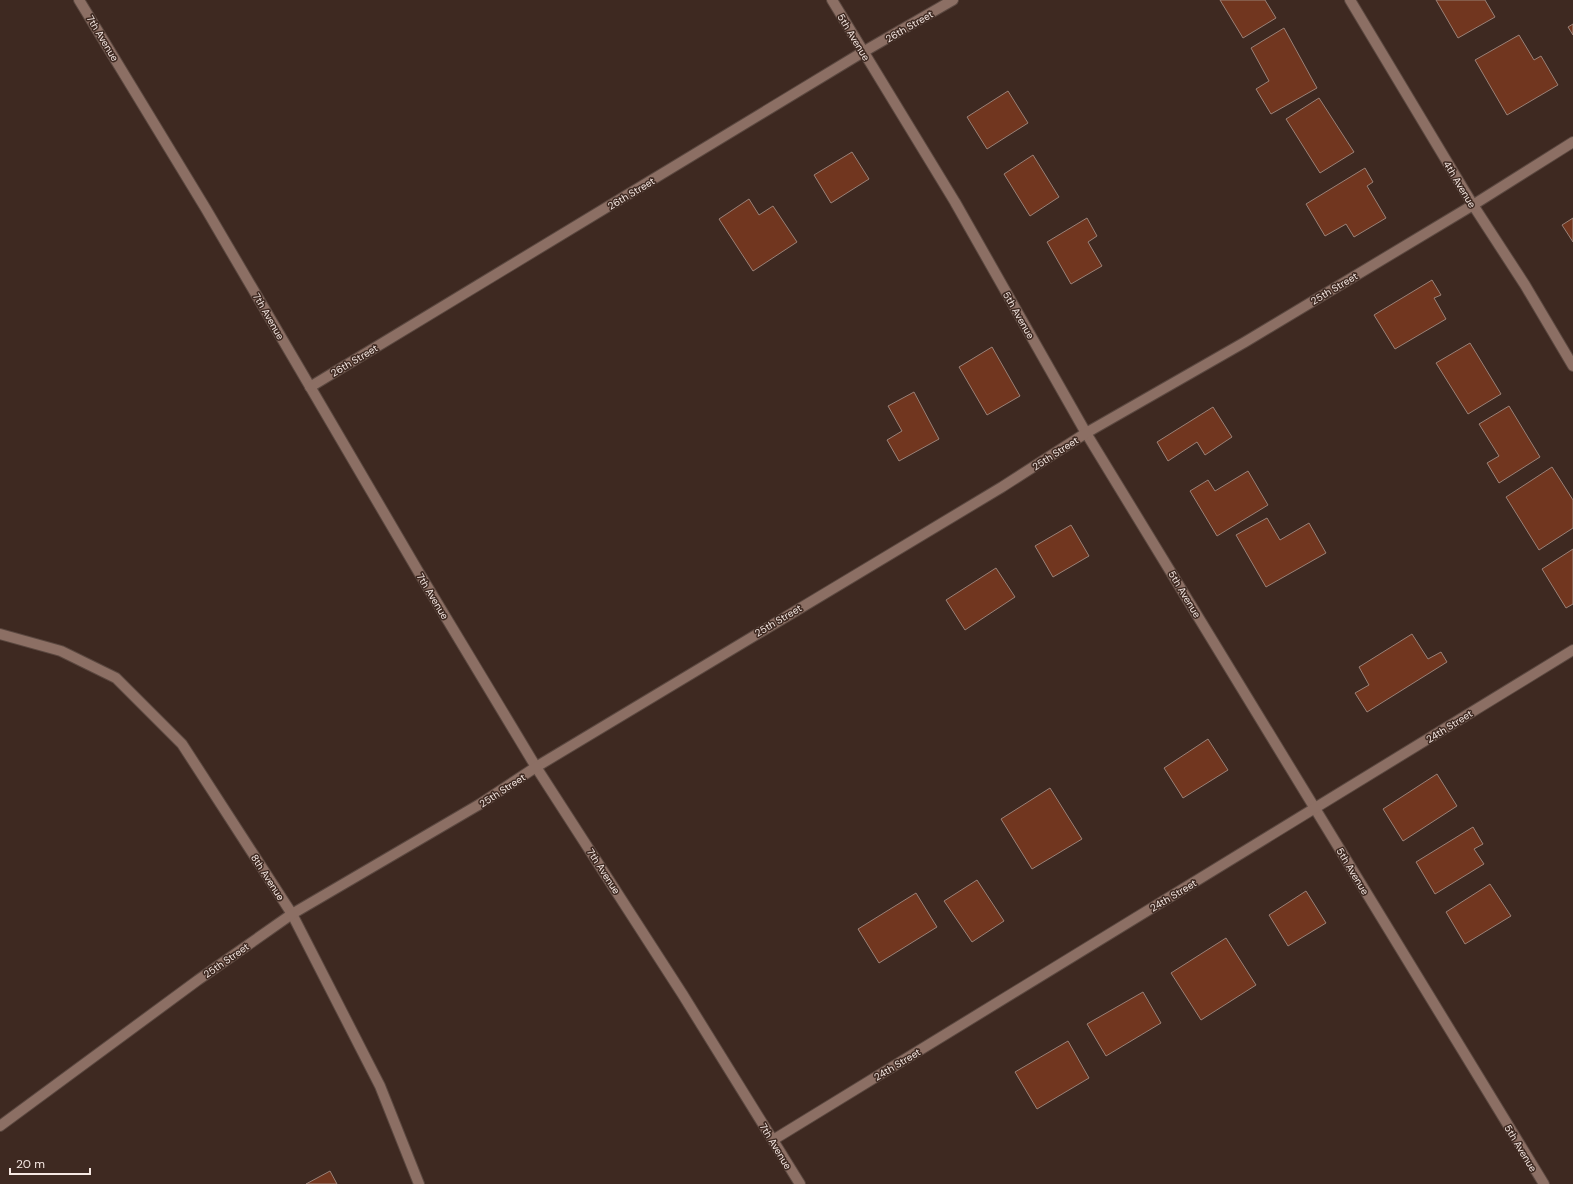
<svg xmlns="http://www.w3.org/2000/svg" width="1573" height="1184" font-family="'DM Sans',sans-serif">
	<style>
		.building { fill: #71361f; stroke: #9a8177 }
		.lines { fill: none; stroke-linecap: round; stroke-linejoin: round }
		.minor-casing { stroke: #5b4840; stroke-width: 12 }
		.minor { stroke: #8c6f64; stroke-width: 10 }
		.labels { text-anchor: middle; stroke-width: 3; stroke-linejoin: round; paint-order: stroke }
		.street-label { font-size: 10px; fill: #f6e8e3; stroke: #3e2921 }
	</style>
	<rect width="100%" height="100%" fill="#3e2921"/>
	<g class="building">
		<path d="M1220,0H1265L1276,18L1243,38Z"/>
		<path d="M1436,0H1485L1495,17L1458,38Z"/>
		<path d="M1573,24V35L1568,27Z"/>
		<path d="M1284,28L1317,88L1271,114L1256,89L1269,81L1251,48Z"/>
		<path d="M1519,35L1534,60L1541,56L1558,85L1507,115L1475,60Z"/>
		<path d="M1008,91L1028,123L987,149L967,117Z"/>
		<path d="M1319,98L1354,152L1320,173L1286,119Z"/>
		<path d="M852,152L869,179L831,203L814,175Z"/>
		<path d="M1033,155L1059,197L1030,216L1004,174Z"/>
		<path d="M1365,168L1373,182L1367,186L1386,218L1354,237L1346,224L1325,236L1306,204Z"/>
		<path d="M749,199L759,215L773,206L797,242L753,271L719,219Z"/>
		<path d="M1087,218L1097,236L1088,242L1102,266L1071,284L1047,242Z"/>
		<path d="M1573,218V242L1562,225Z"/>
		<path d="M1432,280L1441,295L1434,298L1446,319L1395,349L1374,315Z"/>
		<path d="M1470,343L1501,394L1468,414L1436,363Z"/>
		<path d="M992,347L1020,396L987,415L959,367Z"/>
		<path d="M914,392L939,439L899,461L887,440L902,431L888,406Z"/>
		<path d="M1509,406L1540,457L1499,483L1487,463L1499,456L1479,424Z"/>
		<path d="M1213,407L1232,437L1205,455L1197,442L1168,461L1157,442Z"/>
		<path d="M1552,467L1573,500V528L1539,550L1506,497Z"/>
		<path d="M1248,471L1268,505L1217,536L1190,491L1208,480L1215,491Z"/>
		<path d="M1267,518L1280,540L1309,523L1326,553L1266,587L1236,535Z"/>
		<path d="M1071,525L1089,556L1053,577L1035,546Z"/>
		<path d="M1573,549V604L1566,608L1542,569Z"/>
		<path d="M996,568L1015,597L965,630L946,600Z"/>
		<path d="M1412,634L1428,659L1441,652L1447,662L1367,712L1355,693L1369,685L1359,667Z"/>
		<path d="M1208,739L1228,770L1183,798L1164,768Z"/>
		<path d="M1437,774L1457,806L1403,841L1383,809Z"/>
		<path d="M1050,788L1082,839L1032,869L1001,819Z"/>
		<path d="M1473,827L1483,844L1474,849L1484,864L1435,894L1416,862Z"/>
		<path d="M977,880L1004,921L972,942L944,901Z"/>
		<path d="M1490,884L1511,916L1465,944L1446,912Z"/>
		<path d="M1306,891L1326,923L1288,946L1269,915Z"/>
		<path d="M916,893L937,927L879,963L858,929Z"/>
		<path d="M1226,938L1256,985L1201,1020L1171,973Z"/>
		<path d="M1143,992L1161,1023L1106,1056L1087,1024Z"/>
		<path d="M1068,1041L1089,1078L1037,1109L1015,1072Z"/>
		<path d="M330,1171L337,1184H306Z"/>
	</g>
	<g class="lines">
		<defs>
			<g id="minor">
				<path d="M79,0L206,209L418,571L536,767L683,995L800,1184"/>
				<path d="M832,0L955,202L1086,433L1544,1184"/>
				<path d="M1350,0L1473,205L1525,285L1573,366"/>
				<path d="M310,387L863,52L953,0"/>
				<path d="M0,634L61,651L116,678L182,744L292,914L380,1086L419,1184"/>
				<path d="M0,1126L198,980L292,914L480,804L536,767L1002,487L1086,433L1245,342L1473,205L1573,142"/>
				<path d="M773,1140L1573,650"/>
			</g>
		</defs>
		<use href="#minor" class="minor-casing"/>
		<use href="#minor" class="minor"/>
	</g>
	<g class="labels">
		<g class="street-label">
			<text transform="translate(909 26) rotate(-30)" y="4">26th Street</text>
			<text transform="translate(854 37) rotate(59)" y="4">5th Avenue</text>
			<text transform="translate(103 38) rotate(59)" y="4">7th Avenue</text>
			<text transform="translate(1460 184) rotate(59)" y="4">4th Avenue</text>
			<text transform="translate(631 193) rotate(-31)" y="4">26th Street</text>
			<text transform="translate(1334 288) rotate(-31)" y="4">25th Street</text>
			<text transform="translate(1019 315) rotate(60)" y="4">5th Avenue</text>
			<text transform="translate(269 316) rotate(60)" y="4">7th Avenue</text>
			<text transform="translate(354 360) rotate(-31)" y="4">26th Street</text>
			<text transform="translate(1055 453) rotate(-33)" y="4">25th Street</text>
			<text transform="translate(1185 594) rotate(59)" y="4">5th Avenue</text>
			<text transform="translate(433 596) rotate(59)" y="4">7th Avenue</text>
			<text transform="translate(778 620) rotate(-31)" y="4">25th Street</text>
			<text transform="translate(1449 726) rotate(-32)" y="4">24th Street</text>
			<text transform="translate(502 790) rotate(-33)" y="4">25th Street</text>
			<text transform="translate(604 871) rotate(57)" y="4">7th Avenue</text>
			<text transform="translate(1353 871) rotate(59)" y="4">5th Avenue</text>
			<text transform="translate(268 877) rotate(57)" y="4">8th Avenue</text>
			<text transform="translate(1173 895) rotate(-31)" y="4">24th Street</text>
			<text transform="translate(226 960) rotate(-35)" y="4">25th Street</text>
			<text transform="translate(897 1064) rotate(-31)" y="4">24th Street</text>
			<text transform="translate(776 1146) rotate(59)" y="4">7th Avenue</text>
			<text transform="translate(1521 1148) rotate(59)" y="4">5th Avenue</text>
		</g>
	</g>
	<path d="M10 1168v6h80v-6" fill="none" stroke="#f6e8e3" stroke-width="2"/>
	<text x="16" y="1168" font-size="12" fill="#f6e8e3" stroke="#3e2921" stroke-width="3" paint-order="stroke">20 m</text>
</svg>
